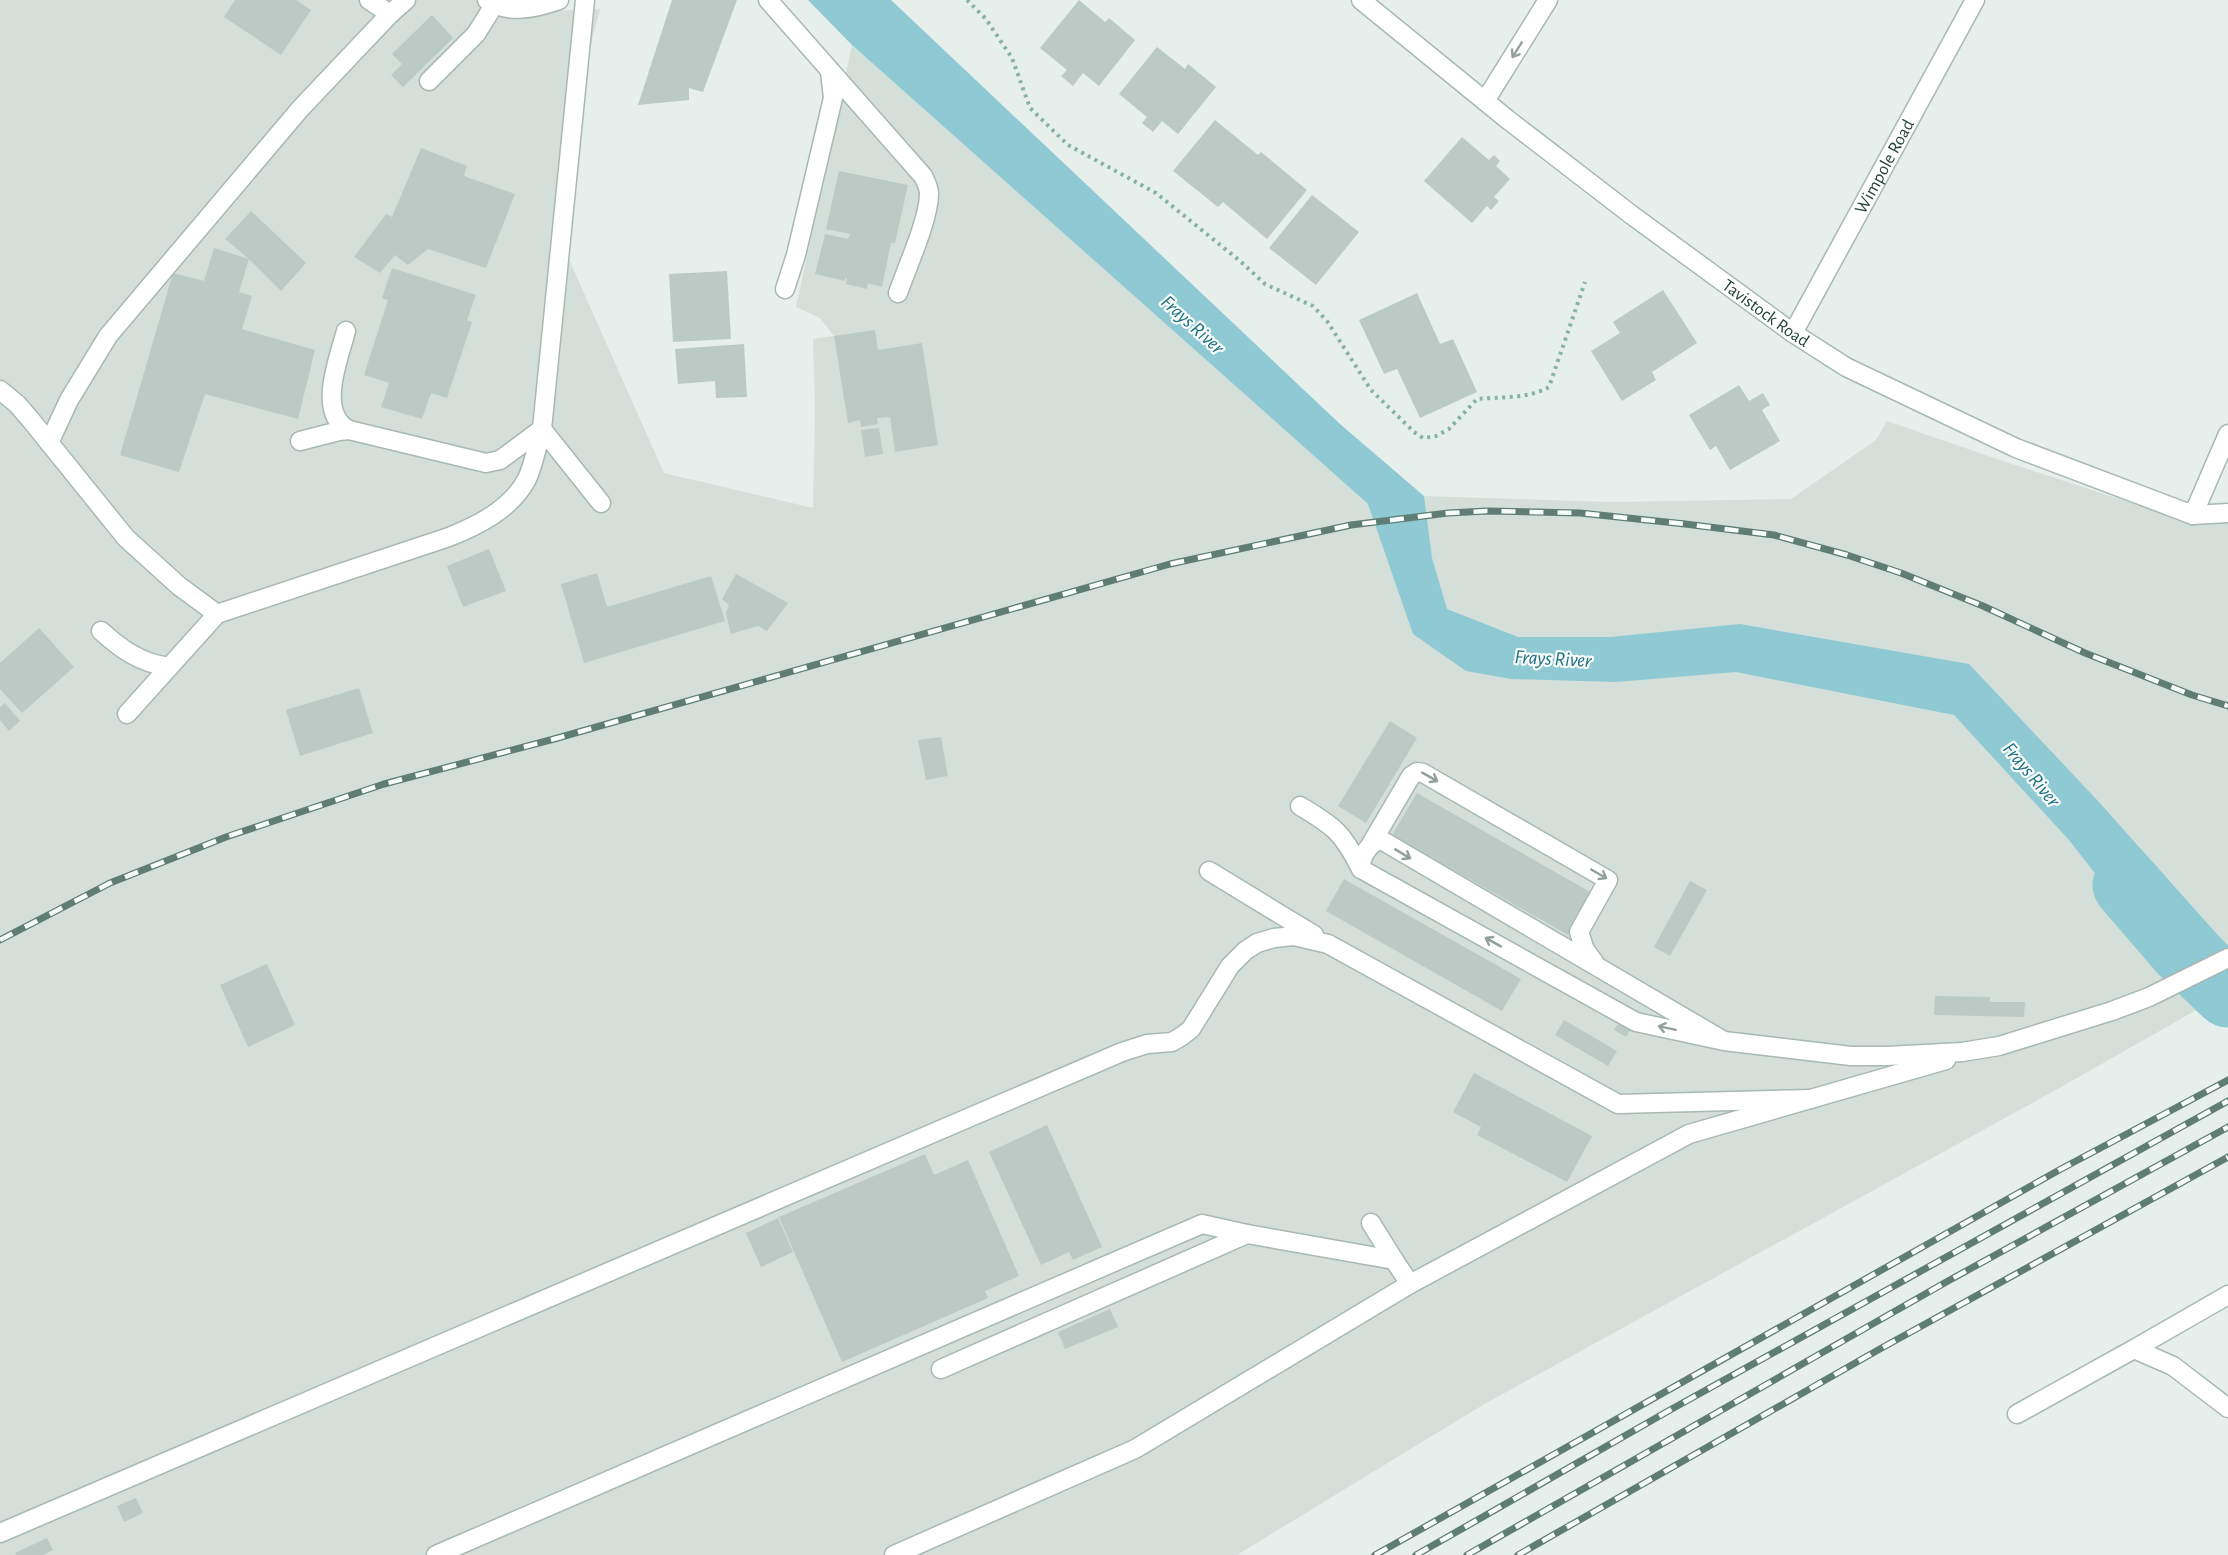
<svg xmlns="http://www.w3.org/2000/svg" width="2228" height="1555" font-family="'Alegreya Sans',sans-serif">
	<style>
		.built { fill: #d4dfda }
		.water { fill: #8ec9d4 }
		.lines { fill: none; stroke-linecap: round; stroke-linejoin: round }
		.river { stroke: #8ec9d4; stroke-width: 69 }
		.building { fill: #bbcac4 }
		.service-casing { stroke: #a8b8b2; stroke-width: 21 }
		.minor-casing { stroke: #a8b8b2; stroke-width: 21 }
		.path { stroke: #86b3a5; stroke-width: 4; stroke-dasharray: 3 4.5; stroke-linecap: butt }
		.service { stroke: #fff; stroke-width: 18 }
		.minor { stroke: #fff; stroke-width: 18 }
		.rail-casing { stroke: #5f7d75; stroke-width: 7 }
		.rail { stroke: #f7fbf9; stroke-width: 4.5; stroke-dasharray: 14; stroke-linecap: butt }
		.oneway { stroke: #92a09c }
		.labels { text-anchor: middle; stroke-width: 4.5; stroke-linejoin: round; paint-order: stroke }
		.street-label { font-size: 18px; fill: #24423a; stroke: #f7fbf9 }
		.water-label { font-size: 20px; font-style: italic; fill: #1c6f80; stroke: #f7fbf9 }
	</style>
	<rect width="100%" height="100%" fill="#e6efeb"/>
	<path class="built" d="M0,0H482L520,12L600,9L585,67L563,246L664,473L813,508L815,409L813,339L834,336L820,318L796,307L852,45L1368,504L1424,496L1610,502L1791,499L1876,440L1887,421L2000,460L2190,522L2228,520V992L2063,1086L1481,1406L1237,1555H0Z"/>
	<path class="water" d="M808,0H891L1340,424L1424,496L1432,558L1447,609L1518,637H1611L1740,624L1969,664L2098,801L2224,942L2168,967L2069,840L1954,715L1736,672L1616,682L1511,679L1466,671L1413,634L1368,504L852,45Z"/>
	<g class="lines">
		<path class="river" d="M2127,885L2183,950L2228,993"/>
	</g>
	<g class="building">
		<path d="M235,0H296L311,10L281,55L224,17Z"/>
		<path d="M672,0H737L703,92L689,88V100L638,105Z"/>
		<path d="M1079,0L1105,22L1109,18L1135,40L1099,86L1083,73L1073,86L1061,76L1067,70L1040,48Z"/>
		<path d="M432,15L453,38L403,87L391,75L402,64L392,54Z"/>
		<path d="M1157,47L1185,69L1188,64L1216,87L1178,134L1162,121L1153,132L1142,123L1147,117L1119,94Z"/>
		<path d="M1215,120L1258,155L1261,152L1307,190L1267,239L1223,202L1218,207L1173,171Z"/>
		<path d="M1462,137L1489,160L1494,155L1500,161L1496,166L1510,179L1494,197L1499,201L1491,210L1487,206L1472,223L1424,181Z"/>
		<path d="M421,148L467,166L464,176L515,194L486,268L428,249L408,265L395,255L380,273L354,257L386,214L392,217Z"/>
		<path d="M839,171L908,185L895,243H891L882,287L868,283L867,289L846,284L847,279L845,278V281L815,274L825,234L848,239L850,234L826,229Z"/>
		<path d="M1312,195L1359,232L1316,285L1269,248Z"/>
		<path d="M251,211L306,263L281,291L249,259L225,239Z"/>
		<path d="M214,248L249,259L239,292L252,296L242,329L315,350L298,419L205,394L179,472L120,455L173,273L204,281Z"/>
		<path d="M392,268L476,295L467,320L472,322L447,398L431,393L422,419L381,407L389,383L364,375L388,300L382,298Z"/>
		<path d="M727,271L731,339L673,342L669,274Z"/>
		<path d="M1663,290L1697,343L1652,372L1656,380L1622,401L1591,351L1620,333L1613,322Z"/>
		<path d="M1417,293L1440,344L1453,339L1477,392L1420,418L1397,369L1384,374L1359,320Z"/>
		<path d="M875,330L878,350L922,343L938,445L895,452L890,417L877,418L878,424L861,427L860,420L848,423L834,336Z"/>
		<path d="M744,344L747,397L716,398L715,381L678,384L675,349Z"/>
		<path d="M1739,385L1749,401L1763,393L1770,405L1762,410L1780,441L1730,470L1716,446L1710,450L1689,415Z"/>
		<path d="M879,428L883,454L865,457L861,430Z"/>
		<path d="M489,549L506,591L463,607L447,566Z"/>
		<path d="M597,573L607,607L711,576L725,621L584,663L561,584Z"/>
		<path d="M736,574L788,603L767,631L758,626L731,634L726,613L729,605L722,599Z"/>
		<path d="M39,628L74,667L22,713L0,689V663Z"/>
		<path d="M359,688L373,733L300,756L286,710Z"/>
		<path d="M5,703L20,721L9,731L0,720V707Z"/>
		<path d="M1390,721L1417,738L1366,823L1338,806Z"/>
		<path d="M941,737L948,776L926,780L918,740Z"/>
		<path d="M1417,793L1592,893L1568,935L1392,835Z"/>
		<path d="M1344,879L1521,979L1502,1011L1326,911Z"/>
		<path d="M1690,881L1707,890L1670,956L1654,947Z"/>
		<path d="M267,964L295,1025L248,1047L220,985Z"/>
		<path d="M1935,996L1990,997V1002H2025L2024,1017L1934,1015Z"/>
		<path d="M1564,1020L1617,1051L1608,1066L1555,1035Z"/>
		<path d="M1619,1022L1631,1029L1626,1037L1614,1030Z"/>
		<path d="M1474,1073L1592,1136L1567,1182L1477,1135L1481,1127L1453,1112Z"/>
		<path d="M1047,1125L1102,1247L1073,1260L1069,1252L1041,1265L989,1152Z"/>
		<path d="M925,1154L934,1175L968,1160L1019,1276L985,1291L988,1298L842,1362L779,1217Z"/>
		<path d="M778,1218L793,1252L761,1267L746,1233Z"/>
		<path d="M1110,1309L1118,1327L1065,1349L1058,1332Z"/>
		<path d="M136,1498L143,1513L124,1522L117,1506Z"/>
		<path d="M47,1538L53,1550L43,1555H16L15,1553Z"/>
	</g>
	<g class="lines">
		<defs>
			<g id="service">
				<path d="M369,0L390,14L406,0"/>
				<path d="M768,0L923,176C926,182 929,187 929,194C929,219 907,267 898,293"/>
				<path d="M429,81L476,34L494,5"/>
				<path d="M785,289L796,255L833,98L830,72"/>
				<path d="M346,331C339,358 316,413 349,430L486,463L500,460L542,429L585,0"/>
				<path d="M0,390L17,404L30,419L126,538L179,586L217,614L449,537C479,525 511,509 527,479C534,464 537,445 542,429"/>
				<path d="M542,429L601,503"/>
				<path d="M300,441L339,431L349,430"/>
				<path d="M49,443L69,400L108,336L300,109L390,14"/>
				<path d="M101,631C122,650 141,663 169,667"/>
				<path d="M127,714L217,614"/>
				<path d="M1300,806C1334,826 1343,833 1361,869"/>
				<path d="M1371,844L1411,776L1417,772L1423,773L1608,880L1579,932L1585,950L1594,962"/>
				<path d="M1209,871L1314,935"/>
				<path d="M1724,1041L1383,841L1379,840C1368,845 1360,857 1361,869L1636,1022L1724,1041L1851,1056H1887L1962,1052L1999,1046L2112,1011L2149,997L2228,958"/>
				<path d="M1371,1223L1394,1260"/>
				<path d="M2134,1349L2228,1295"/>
				<path d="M941,1369L1247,1234L1394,1260L1410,1284"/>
				<path d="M0,1533L1122,1052L1147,1044L1172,1042L1182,1036L1191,1029L1230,966L1245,951L1257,943L1274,938L1294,936L1328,944L1618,1104L1811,1099"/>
				<path d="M436,1555L1202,1224L1247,1234"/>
				<path d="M894,1555L1135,1449L1410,1284L1689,1134L1946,1060"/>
			</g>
			<g id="minor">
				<path d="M487,0C509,15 536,8 559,0"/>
				<path id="s1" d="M1361,0L1507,119L1633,216L1793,333L1846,367L2016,448L2193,515L2228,513"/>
				<path d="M1485,101L1548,0"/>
				<path id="s2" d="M1793,333L1975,0"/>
				<path d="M2193,515L2228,434"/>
				<path d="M2017,1414L2134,1349L2173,1366L2228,1408"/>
			</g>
		</defs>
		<use href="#service" class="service-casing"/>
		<use href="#minor" class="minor-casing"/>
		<path class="path" d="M967,0L986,19L1012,58L1030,108L1068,145L1156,193L1240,261L1265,284L1313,306L1327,321L1371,390L1414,432L1423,438L1436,436L1449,429L1477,399C1500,397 1528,399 1549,387L1585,282"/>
		<use href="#service" class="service"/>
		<use href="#minor" class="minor"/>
		<defs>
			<g id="rail">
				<path d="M0,940L110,883L226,837L384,784L554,739L1170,564L1351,525L1448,513L1487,511L1580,513L1685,524L1774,535L1847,555L1901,573L1983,606L2085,653L2192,695L2228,706"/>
				<path d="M1375,1555L2061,1169L2228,1080"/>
				<path d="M1416,1555L1670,1410L2228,1101"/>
				<path d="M1467,1555L1948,1281L2228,1127"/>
				<path d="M1518,1555L1878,1350L2228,1157"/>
			</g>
		</defs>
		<use href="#rail" class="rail-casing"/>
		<use href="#rail" class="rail"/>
	</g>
	<defs><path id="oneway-shaft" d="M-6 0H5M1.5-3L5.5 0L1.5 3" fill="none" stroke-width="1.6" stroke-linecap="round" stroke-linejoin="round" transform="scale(1.5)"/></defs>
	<g class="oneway">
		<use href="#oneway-shaft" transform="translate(1517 50) rotate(122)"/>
		<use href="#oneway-shaft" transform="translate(1430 777) rotate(29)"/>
		<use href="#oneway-shaft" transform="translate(1403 854) rotate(31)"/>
		<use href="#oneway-shaft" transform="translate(1599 874) rotate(30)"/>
		<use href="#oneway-shaft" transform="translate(1493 942) rotate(-151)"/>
		<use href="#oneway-shaft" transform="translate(1667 1028) rotate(-168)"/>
	</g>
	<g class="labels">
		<g class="street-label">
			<text dy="6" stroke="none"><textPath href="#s2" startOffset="190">Wimpole Road</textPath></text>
			<text dy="6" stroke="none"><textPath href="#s1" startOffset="512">Tavistock Road</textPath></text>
		</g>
		<g class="water-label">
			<text transform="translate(1193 324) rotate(42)" y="7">Frays River</text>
			<text transform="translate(1553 658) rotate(3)" y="7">Frays River</text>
			<text transform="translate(2032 774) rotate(50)" y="7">Frays River</text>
		</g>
	</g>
</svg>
